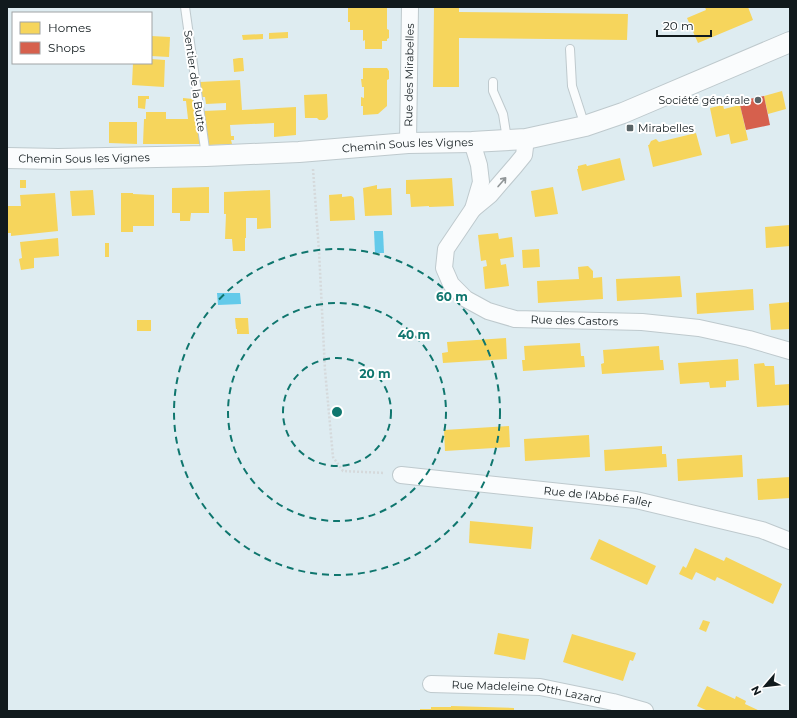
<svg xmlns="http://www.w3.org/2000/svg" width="797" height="718" font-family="Montserrat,sans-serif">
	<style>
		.water { fill: #63caea }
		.homes { fill: #f6d55c }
		.shops { fill: #d6604d }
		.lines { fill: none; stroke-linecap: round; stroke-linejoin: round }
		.service-casing { stroke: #bec9cd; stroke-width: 10 }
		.minor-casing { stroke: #bec9cd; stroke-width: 18 }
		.tertiary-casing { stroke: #bec9cd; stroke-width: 22 }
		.path { stroke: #d5d9db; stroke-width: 2.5; stroke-dasharray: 2 2; stroke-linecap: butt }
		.service { stroke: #fafcfd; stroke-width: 8 }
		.minor { stroke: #fafcfd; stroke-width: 16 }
		.tertiary { stroke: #fafcfd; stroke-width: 20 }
		.oneway { stroke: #919698 }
		.ring { fill: none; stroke: #0f766e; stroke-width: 2; stroke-dasharray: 7 5 }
		.poi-dot { fill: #596467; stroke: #fff; stroke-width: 1.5 }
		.labels { text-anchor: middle; stroke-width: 4; stroke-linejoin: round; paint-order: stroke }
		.street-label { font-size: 11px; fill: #111a1d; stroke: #fff }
		.poi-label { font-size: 11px; fill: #111a1d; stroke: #fff; text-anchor: end }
		.centre { fill: #0f766e; stroke: #fff; stroke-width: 2 }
		.ring-label { font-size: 12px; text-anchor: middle; font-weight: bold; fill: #0f766e; stroke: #fff; stroke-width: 4; stroke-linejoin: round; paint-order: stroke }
	</style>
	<rect width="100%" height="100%" fill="#deecf1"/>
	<g class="water">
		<path d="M374,231H383L384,253H375Z"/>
		<path d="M217,293H240L241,304L218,305Z"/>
	</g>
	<g class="homes">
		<path d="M357,7H387V29L389,30V38L387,39V41H382V49H365V40L363,41V30H350V22H348V8H357Z"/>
		<path d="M434,7H459V12L628,14L627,40L459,38V87H433Z"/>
		<path d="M705,7H748L753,20L698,43L687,18L706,10Z"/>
		<path d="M288,32V38L269,39V33Z"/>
		<path d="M263,34V39L243,40L242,35Z"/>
		<path d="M151,36L170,37L169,57L151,56Z"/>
		<path d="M239,58H243L244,71L234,72L233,59Z"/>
		<path d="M151,59L165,60L164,87L132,85L133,63H151Z"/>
		<path d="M363,68H387L389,71V79L387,80V106L378,114L363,115V106H361V97L364,98V87H362L361,79H363Z"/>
		<path d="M240,80L242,110L296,107V135L274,137V123L230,125L231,136H234V140H231L232,144L209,145L204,111L226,110V103L206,104L205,97H202L200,82Z"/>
		<path d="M782,91L786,109L768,114L764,96Z"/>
		<path d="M327,94L328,117L325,120H319L317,118H305L304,95Z"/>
		<path d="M138,96H149V99H146L145,109L138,108Z"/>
		<path d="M183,98L193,99L200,144H143L144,119H146V112H166V119H188L186,101H183Z"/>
		<path d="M723,105L724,109L740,105L748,140L731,144L729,134L716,137L710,108Z"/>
		<path d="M109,122H137V144L109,143Z"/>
		<path d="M696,133L702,155L653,167L648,145H649L651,141L656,139L659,142Z"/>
		<path d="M620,158L625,180L582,191L577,169H578V166L586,164L587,166Z"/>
		<path d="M452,178L454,206L429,207V206L411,207L410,194H406V180Z"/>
		<rect x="20" y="180" width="6" height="8"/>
		<path d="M377,185V189L391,188L392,215L365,216L363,188Z"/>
		<path d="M209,187V213H191L190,221H180V213H172V188Z"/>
		<path d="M553,187L558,214L535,217L531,191Z"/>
		<path d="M93,190L95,215L72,216L70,191Z"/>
		<path d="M270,190L271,228L257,229V218H246V238H245V251H233L232,239H225L226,214H224V192Z"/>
		<path d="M55,193L58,231L11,236V233H7V206H21L20,195Z"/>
		<path d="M121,193H133V194L154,195V226H133V232H121Z"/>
		<path d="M342,194V197L351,196L353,197L354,199V203L355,220L330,221L329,195Z"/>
		<path d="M790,225V246L766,248L765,227Z"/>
		<path d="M498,233L499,239L512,237L514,257L500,259L501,265L506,264L509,286L485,289L483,267L487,266L486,260L481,261L478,235Z"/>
		<path d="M58,238L59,256L34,258V268L21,270L19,259L22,258L20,242Z"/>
		<rect x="105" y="243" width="4" height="14"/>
		<path d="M539,249L540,267L523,268L522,250Z"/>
		<path d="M588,266L593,271V278L602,277L603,299L538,303L537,281L579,279L578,267Z"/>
		<path d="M680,276L682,297L617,301L616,279Z"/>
		<path d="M753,289L754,310L697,314L696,293Z"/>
		<path d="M790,302V329L771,330L769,304Z"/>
		<path d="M235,318H248L249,334H237V329H236Z"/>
		<rect x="137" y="320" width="14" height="11"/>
		<path d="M506,338L507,359L443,363L442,353L448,352L447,342Z"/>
		<path d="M580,343L581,356H584L585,367L523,371L522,360H525L524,346Z"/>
		<path d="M659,346L660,360H663L664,370L602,374L601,364L604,363L603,350Z"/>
		<path d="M738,359L739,380L726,381V387L710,388L709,382L680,384L678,363Z"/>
		<path d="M764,363L765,366H774L775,385L790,384V405L757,407L754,364Z"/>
		<path d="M509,426L510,447L445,451L444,430Z"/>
		<path d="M589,435L590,457L525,461L524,439Z"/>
		<path d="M662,446V454H666L667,467L605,471L604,450Z"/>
		<path d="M742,455L743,477L678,481L677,459Z"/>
		<path d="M790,477V498L758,500L757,479Z"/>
		<path d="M470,521L533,527L531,549L469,543Z"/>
		<path d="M599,539L656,566L647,585L590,559Z"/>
		<path d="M695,548L724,561L726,557L782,584L773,604L717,577L715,581L696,572L692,580L679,574L683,566L686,568Z"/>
		<path d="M703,620L710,622L706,632L699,629Z"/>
		<path d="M498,633L529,639L525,660L494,654Z"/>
		<path d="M572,634L636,653L633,661L630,660L623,681L563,662Z"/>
		<path d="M707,686L735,699L736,696L746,701L745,704L760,711H708L697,706Z"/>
		<path d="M451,706L514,708V711H420V709H431V707H451Z"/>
	</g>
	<path class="shops" d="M764,96L770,125L746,130L739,101Z"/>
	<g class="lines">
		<defs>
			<g id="service">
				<path d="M185,7L206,156"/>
				<path d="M570,49L572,86L585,126"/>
				<path d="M493,82V91L503,114L507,139"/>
			</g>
			<g id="minor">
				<path id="s1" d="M472,142L479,165L481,182L473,209L446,249L444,268L451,284L466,299L488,311L515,319L642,322L699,328L749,339L790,351"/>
				<path id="s2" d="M408,143L410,7"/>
				<path d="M473,209L490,195L515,166L524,155L526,139"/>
				<path id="s3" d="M401,475L636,500L762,530L790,541"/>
				<path id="s4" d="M431,684L540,687L613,702L645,711"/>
			</g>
			<g id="tertiary">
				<path id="s5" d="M7,158L58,159L206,156L299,152L408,143L472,142L526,139L585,126L623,113L790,42"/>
			</g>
		</defs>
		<use href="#service" class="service-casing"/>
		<use href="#minor" class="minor-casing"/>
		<use href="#tertiary" class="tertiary-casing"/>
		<path class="path" d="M313,169L319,251L325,370L333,457L343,471L385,473"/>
		<use href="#service" class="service"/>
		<use href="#minor" class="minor"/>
		<use href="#tertiary" class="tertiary"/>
	</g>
	<defs><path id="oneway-shaft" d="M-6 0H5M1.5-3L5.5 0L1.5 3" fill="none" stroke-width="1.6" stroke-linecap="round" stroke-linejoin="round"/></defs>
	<use class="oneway" href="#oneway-shaft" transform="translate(502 182) rotate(-49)"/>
	<g class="ring">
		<circle cx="337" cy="412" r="54"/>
		<circle cx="337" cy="412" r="109"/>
		<circle cx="337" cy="412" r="163"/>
	</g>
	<g class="poi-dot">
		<circle cx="758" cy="100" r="4"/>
		<rect x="626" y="124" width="8" height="8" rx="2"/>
	</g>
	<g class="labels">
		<g class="street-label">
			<text dy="4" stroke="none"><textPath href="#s2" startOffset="68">Rue des Mirabelles</textPath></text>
			<text transform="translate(195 81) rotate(82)" y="4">Sentier de la Butte</text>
			<text dy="4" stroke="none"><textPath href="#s5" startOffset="401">Chemin Sous les Vignes</textPath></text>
			<text dy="4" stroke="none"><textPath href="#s5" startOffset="77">Chemin Sous les Vignes</textPath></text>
			<text dy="4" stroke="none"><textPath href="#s1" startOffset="288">Rue des Castors</textPath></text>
			<text dy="4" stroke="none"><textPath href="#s3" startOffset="198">Rue de l'Abbé Faller</textPath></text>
			<text dy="4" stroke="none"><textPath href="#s4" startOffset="96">Rue Madeleine Otth Lazard</textPath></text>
		</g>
		<g class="poi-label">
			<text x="750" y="104">Société générale</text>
			<text x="638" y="132" text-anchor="start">Mirabelles</text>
		</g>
	</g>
	<circle cx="337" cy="412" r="6" class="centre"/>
	<g class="ring-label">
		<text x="452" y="301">60 m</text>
		<text x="414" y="339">40 m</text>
		<text x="375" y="378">20 m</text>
	</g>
	<rect width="797" height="718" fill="none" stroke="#111a1d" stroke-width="16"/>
	<rect x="12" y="12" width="140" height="52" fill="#ffffff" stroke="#a0a3a5"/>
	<rect x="20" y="22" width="20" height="12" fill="#f6d55c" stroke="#a0a3a5"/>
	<text x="48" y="32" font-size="12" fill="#111a1d">Homes</text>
	<rect x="20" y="42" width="20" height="12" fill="#d6604d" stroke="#a0a3a5"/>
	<text x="48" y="52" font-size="12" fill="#111a1d">Shops</text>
	<g transform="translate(765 686) rotate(242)" stroke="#ffffff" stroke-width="3" paint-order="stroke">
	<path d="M0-3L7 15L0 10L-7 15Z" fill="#111a1d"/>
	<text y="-6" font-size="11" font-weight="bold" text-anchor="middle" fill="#111a1d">N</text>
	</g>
	<path d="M657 30v6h54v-6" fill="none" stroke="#111a1d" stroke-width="2"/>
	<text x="663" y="30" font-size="12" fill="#111a1d" stroke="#ffffff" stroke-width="3" paint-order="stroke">20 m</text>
</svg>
